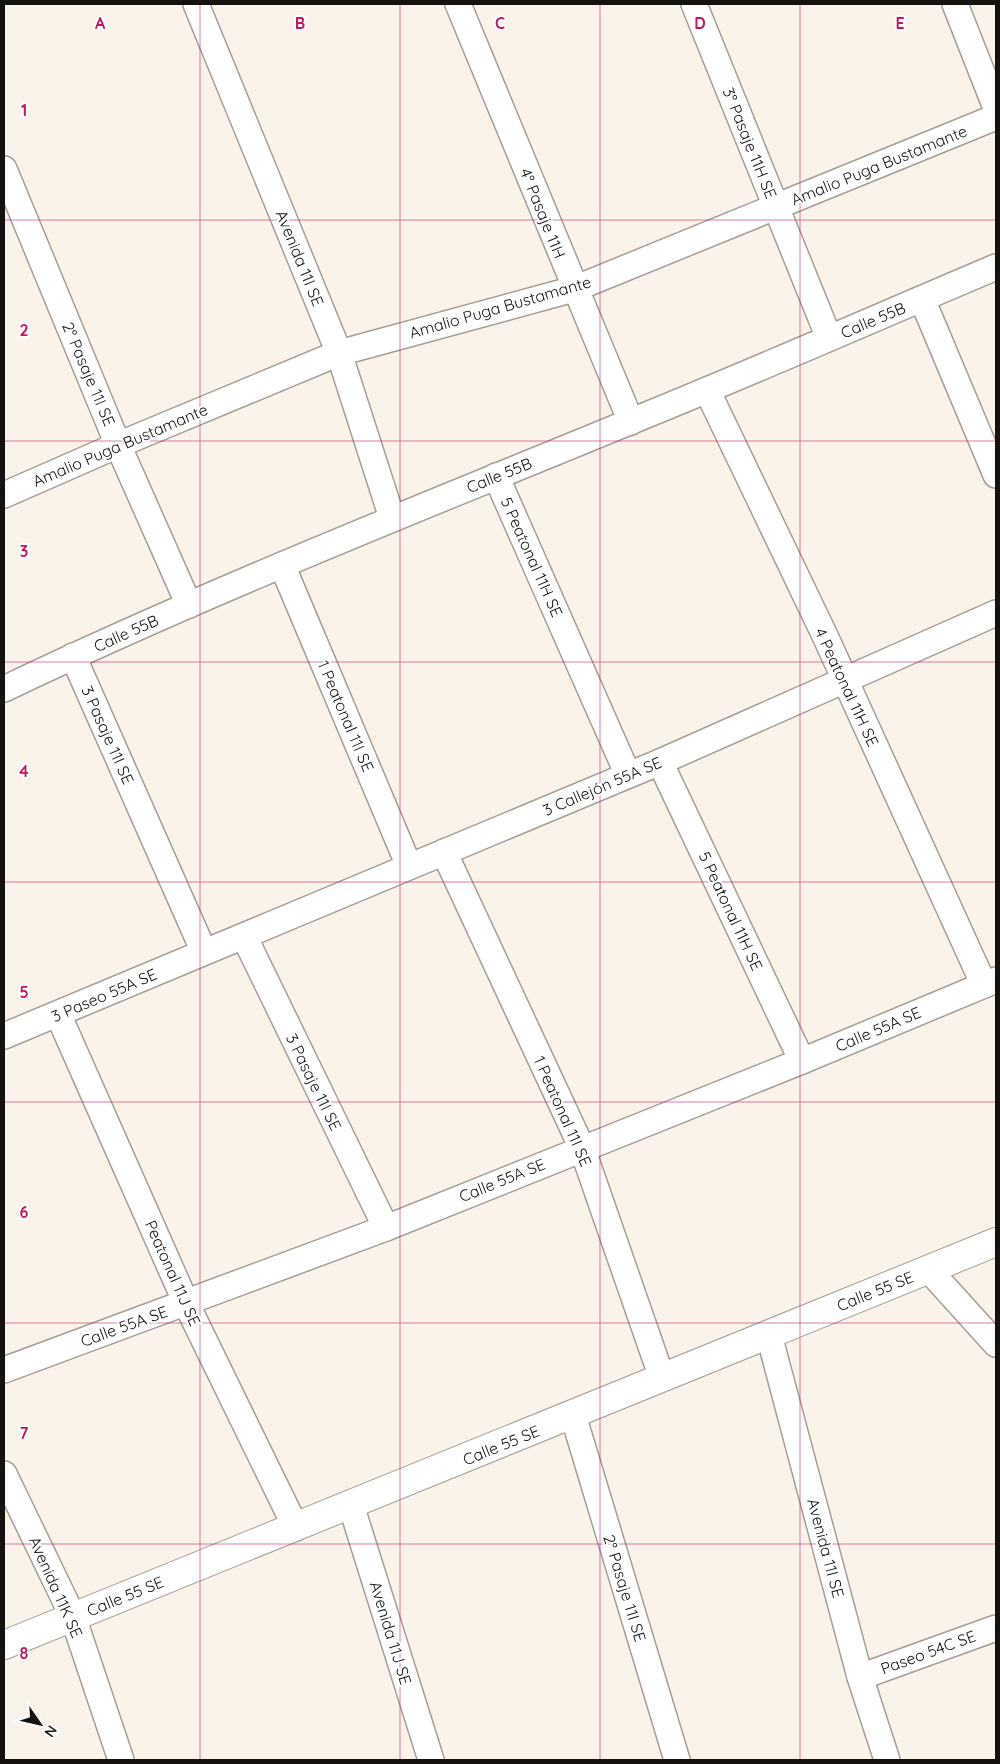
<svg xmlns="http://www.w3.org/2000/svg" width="1000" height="1764" font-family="Quicksand,sans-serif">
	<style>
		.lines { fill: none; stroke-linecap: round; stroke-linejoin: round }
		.street-casing { stroke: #a69e95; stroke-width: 28 }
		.secondary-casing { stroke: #a69e95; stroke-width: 30 }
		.street { stroke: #fff; stroke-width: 25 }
		.secondary { stroke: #fff; stroke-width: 28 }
		.grid { fill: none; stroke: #c2185b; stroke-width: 1; stroke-opacity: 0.55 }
		.labels { text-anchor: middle; stroke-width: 4; stroke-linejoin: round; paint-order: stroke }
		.street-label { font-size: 16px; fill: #15120f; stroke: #fff }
		.grid-label { font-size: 16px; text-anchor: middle; font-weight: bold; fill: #c2185b; stroke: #fff; stroke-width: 4; stroke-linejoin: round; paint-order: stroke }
	</style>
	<rect width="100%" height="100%" fill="#fbf3e9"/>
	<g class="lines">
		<defs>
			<g id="street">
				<path d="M196,4L339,353L392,518"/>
				<path d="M458,4L631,422"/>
				<path d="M694,4L829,338"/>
				<path d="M955,4L996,108"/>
				<path d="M4,169L118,445L189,605"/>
				<path d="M922,299L996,475"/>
				<path d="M707,390L826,638L984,985"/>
				<path d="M496,476L628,775"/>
				<path d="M4,495L118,445L339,353L574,289L996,117"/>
				<path d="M282,565L409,866"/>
				<path d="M73,656L204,952"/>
				<path d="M4,689C207,592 418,509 627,423C751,373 873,319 996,267"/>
				<path d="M660,762L802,1061"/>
				<path d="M444,852L582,1148L662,1378"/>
				<path d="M244,936L386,1228"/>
				<path d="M58,1014L186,1303L296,1528"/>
				<path d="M4,1036L660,762L996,613"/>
				<path d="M929,1270L996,1344"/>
				<path d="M769,1335L860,1677L887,1760"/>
				<path d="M4,1370L386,1228L802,1061L996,980"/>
				<path d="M573,1415L677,1760"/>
				<path d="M4,1474L73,1617L121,1760"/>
				<path d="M351,1505L431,1760"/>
				<path d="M860,1677L996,1628"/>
			</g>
			<path id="secondary" d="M4,1645L996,1242"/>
		</defs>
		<use href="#street" class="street-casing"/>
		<use href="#secondary" class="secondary-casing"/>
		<use href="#street" class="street"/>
		<use href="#secondary" class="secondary"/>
	</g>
	<path class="grid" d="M200,4V1760M400,4V1760M600,4V1760M800,4V1760M4,220H996M4,441H996M4,662H996M4,882H996M4,1102H996M4,1323H996M4,1544H996"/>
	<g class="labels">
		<g class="street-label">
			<text transform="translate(750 143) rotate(68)" y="6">3° Pasaje 11H SE</text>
			<text transform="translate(879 165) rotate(-22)" y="6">Amalio Puga Bustamante</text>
			<text transform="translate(543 213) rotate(68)" y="6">4° Pasaje 11H</text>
			<text transform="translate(300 258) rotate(68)" y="6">Avenida 11I SE</text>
			<text transform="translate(500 307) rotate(-16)" y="6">Amalio Puga Bustamante</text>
			<text transform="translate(873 320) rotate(-23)" y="6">Calle 55B</text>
			<text transform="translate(89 374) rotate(67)" y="6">2° Pasaje 11I SE</text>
			<text transform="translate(120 445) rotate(-23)" y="6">Amalio Puga Bustamante</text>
			<text transform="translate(499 475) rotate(-22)" y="6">Calle 55B</text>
			<text transform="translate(532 557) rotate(66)" y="6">5 Peatonal 11H SE</text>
			<text transform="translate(126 633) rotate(-24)" y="6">Calle 55B</text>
			<text transform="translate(847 687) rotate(65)" y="6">4 Peatonal 11H SE</text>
			<text transform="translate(346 716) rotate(67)" y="6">1 Peatonal 11I SE</text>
			<text transform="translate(108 735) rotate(66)" y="6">3 Pasaje 11I SE</text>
			<text transform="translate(602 786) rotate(-23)" y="6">3 Callejón 55A SE</text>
			<text transform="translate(731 911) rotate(65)" y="6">5 Peatonal 11H SE</text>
			<text transform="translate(104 995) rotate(-23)" y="6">3 Paseo 55A SE</text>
			<text transform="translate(878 1029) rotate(-23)" y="6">Calle 55A SE</text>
			<text transform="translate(314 1082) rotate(64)" y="6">3 Pasaje 11I SE</text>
			<text transform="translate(563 1111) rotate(66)" y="6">1 Peatonal 11I SE</text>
			<text transform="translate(502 1180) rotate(-22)" y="6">Calle 55A SE</text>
			<text transform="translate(173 1273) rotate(66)" y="6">Peatonal 11J SE</text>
			<text transform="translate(875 1291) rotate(-22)" y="6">Calle 55 SE</text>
			<text transform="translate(124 1326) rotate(-20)" y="6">Calle 55A SE</text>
			<text transform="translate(501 1445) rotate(-22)" y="6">Calle 55 SE</text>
			<text transform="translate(826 1548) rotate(75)" y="6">Avenida 11I SE</text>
			<text transform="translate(56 1587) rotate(66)" y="6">Avenida 11K SE</text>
			<text transform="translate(625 1588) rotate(73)" y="6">2° Pasaje 11I SE</text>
			<text transform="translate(125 1596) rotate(-22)" y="6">Calle 55 SE</text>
			<text transform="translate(391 1633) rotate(73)" y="6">Avenida 11J SE</text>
			<text transform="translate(928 1652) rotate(-20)" y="6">Paseo 54C SE</text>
		</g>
	</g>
	<g class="grid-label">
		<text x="100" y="29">A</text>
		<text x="300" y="29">B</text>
		<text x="500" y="29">C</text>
		<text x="700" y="29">D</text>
		<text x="900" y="29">E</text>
		<text x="24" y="116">1</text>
		<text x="24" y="336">2</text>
		<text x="24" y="557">3</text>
		<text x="24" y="777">4</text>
		<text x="24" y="998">5</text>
		<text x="24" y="1218">6</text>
		<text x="24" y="1439">7</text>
		<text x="24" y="1659">8</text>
	</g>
	<rect width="1000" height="1764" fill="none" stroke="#15120f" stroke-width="10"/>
	<g transform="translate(40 1724) rotate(124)" stroke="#ffffff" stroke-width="4" paint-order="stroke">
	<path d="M0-4L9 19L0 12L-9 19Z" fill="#15120f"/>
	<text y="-8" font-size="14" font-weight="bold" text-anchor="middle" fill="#15120f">N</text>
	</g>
</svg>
